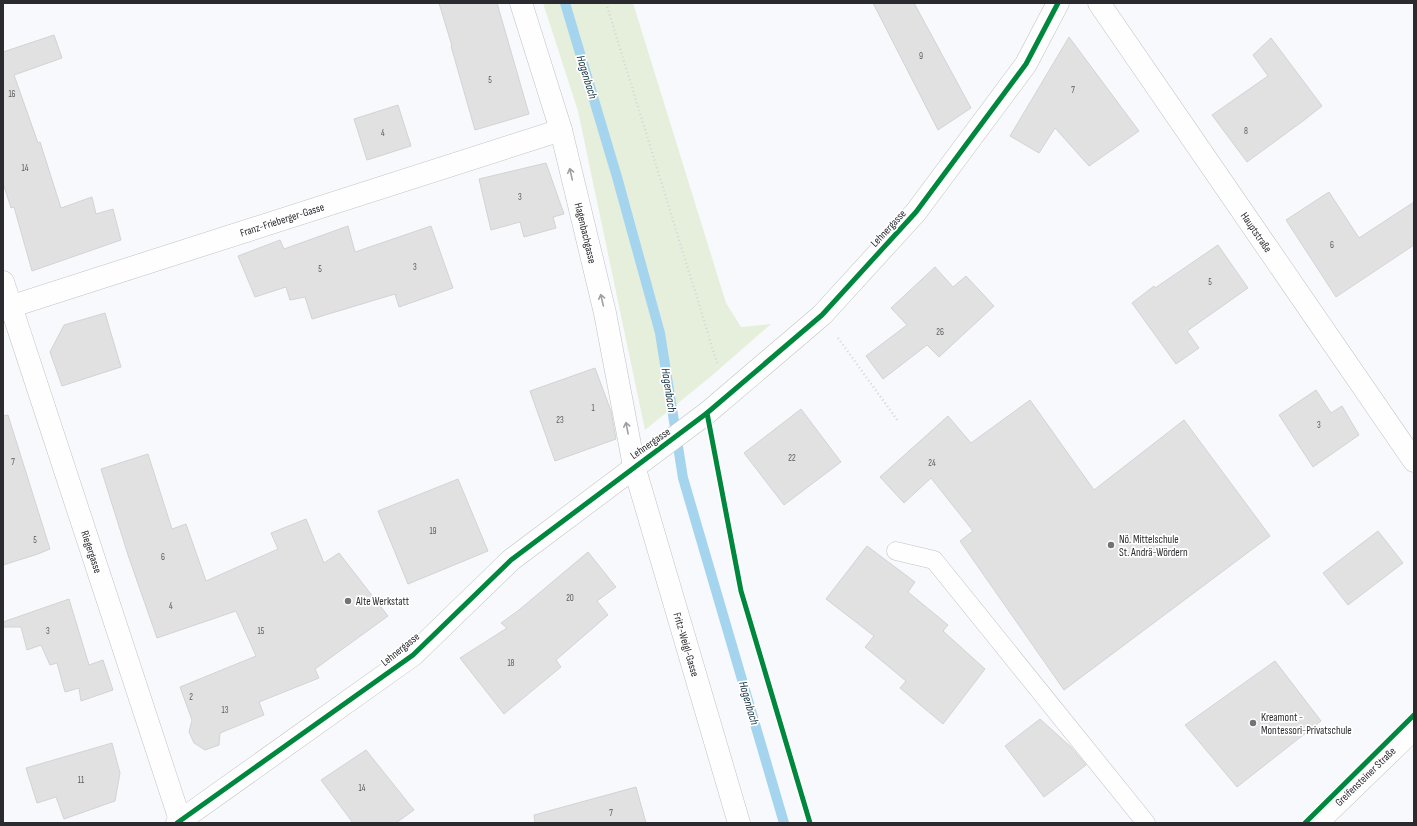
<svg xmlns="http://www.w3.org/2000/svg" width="1417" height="826" font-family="'Sofia Sans Condensed',sans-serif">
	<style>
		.green { fill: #e6efdb }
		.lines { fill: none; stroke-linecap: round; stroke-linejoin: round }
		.stream { stroke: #a5d5ee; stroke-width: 10 }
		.building { fill: #e2e1e1; stroke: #d4d3d4 }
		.service-casing { stroke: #c1c2c5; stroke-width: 19 }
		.minor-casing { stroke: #c1c2c5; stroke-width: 23 }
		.secondary-casing { stroke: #c1c2c5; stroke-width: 23 }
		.path { stroke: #d6d6d7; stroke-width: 2.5; stroke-dasharray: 1 3; stroke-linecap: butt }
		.service { stroke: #fefeff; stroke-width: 18 }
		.minor { stroke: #fefeff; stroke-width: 22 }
		.secondary { stroke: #fefeff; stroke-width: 22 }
		.cycleway-casing { stroke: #fff; stroke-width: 8 }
		.cycleway { stroke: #00873e; stroke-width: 5 }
		.oneway { stroke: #9f9fa1 }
		.poi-dot { fill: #737377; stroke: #fff; stroke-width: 1.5 }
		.labels { text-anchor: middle; stroke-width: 3.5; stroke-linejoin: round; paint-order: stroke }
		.number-label { font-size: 9px; fill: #5a5a5c }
		.street-label { font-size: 11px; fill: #2b2b2f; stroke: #fff }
		.poi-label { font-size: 11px; fill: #2b2b2f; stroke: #fff; text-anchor: start }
		.water-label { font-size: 12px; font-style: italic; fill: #0d2d3b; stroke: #fff }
	</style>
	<rect width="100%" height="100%" fill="#f8f9fc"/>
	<path class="green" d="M543,3H633L726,303L741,327L771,324L709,378L645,430L578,111Z"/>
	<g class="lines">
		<path class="stream" d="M565,3L617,177L660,333L683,478L784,823"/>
	</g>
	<g class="building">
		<path d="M439,3H497L529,114L475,130L451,46H452Z"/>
		<path d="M873,3H914L971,108L938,130Z"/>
		<path d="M54,35L62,58L14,75L38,143L40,142L61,208L92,197L96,214L113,209L121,240L32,271L14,207L11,208L3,183V52Z"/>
		<path d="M1069,37L1139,131L1089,166L1055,128L1039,153L1010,136Z"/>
		<path d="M1271,38L1322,106L1303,121L1247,162L1212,115L1268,76L1253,55Z"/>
		<path d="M398,105L411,146L367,160L354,119Z"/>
		<path d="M546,163L564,214L553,217L556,228L524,237L520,222L491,230L479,179Z"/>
		<path d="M1329,192L1359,238L1414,202V245L1336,297L1286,220Z"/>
		<path d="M348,226L355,252L431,226L453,288L399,307L395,294L312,319L305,297L290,300L286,287L255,297L238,256L280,240L284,249Z"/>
		<path d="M1218,245L1248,288L1187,331L1199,348L1176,364L1132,303L1154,286L1155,288Z"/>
		<path d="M935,267L953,287L966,276L994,306L939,357L927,345L883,379L866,356L907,325L891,308Z"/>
		<path d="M105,313L121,367L62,386L50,352L64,325Z"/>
		<path d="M595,368L611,411L616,439L555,461L530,391Z"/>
		<path d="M1316,390L1331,413L1342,406L1359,435L1313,467L1279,415Z"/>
		<path d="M1030,400L1094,490L1184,420L1270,536L1064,690L960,541L973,531L931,478L904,503L880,477L948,416L971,443Z"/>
		<path d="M801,409L841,462L784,505L744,453Z"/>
		<path d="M8,415L50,549L38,554L3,565V416Z"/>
		<path d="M148,454L172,529L186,524L206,581L278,549L271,533L306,519L324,563L339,553L388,616L315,669L319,678L259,702L264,715L220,733L219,745L205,750L194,743L189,732L192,720L180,687L256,656L236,611L157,638L128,555L101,469Z"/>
		<path d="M458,479L488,551L408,584L378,511Z"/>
		<path d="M1378,531L1403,563L1348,605L1323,573Z"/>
		<path d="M867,546L915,582L908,592L948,625L943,631L985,669L943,724L900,688L906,681L865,647L874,636L826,599Z"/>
		<path d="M588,552L616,587L597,601L608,615L556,660L561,667L504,714L460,658L507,628L501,623L519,610Z"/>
		<path d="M69,599L89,665L103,660L113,690L81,701L79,688L65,692L57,663L50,665L41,645L27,650L21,627H3V622Z"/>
		<path d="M1275,661L1321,721L1237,787L1185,725Z"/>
		<path d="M1040,719L1071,747L1086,765L1044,797L1005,746Z"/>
		<path d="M112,743L120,773L115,801L64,819L56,797L37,803L26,768Z"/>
		<path d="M366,750L414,810L396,823H353L321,780Z"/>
		<path d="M636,787L646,823H535L534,815Z"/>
	</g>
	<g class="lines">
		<defs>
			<path id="service" d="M896,551L934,560L1146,823"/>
			<g id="minor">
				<path id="s1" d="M521,3L561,130L605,313L634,466L739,823"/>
				<path id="s2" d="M1099,3L1414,461"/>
				<path id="s3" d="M3,282L181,823"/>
				<path id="s4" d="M3,309L561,130"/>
				<path d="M177,823L413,655L511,560L707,413L822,315L916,212L1026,64L1058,3"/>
			</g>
			<g id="secondary">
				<path id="s5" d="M1317,823L1414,729"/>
			</g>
		</defs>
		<use href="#service" class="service-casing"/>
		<use href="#minor" class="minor-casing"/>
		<use href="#secondary" class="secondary-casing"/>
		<g class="path">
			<path d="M606,3L718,366"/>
			<path d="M838,338L898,421"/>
		</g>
		<use href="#service" class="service"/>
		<use href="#minor" class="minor"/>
		<use href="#secondary" class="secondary"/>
		<defs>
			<g id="cycleway">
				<path d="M707,413L741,591L810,823"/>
				<path d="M177,823L413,655L511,560L707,413L822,315L916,212L1026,64L1058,3"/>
				<path d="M1305,823L1414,715"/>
			</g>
		</defs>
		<use href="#cycleway" class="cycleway-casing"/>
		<use href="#cycleway" class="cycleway"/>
	</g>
	<defs><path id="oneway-shaft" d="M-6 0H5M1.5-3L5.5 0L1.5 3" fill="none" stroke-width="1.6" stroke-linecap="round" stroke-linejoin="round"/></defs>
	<g class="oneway">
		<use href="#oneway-shaft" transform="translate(571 174) rotate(-103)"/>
		<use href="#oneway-shaft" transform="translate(602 300) rotate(-103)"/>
		<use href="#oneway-shaft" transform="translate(627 428) rotate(-101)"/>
	</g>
	<g class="poi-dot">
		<circle cx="1111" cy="545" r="4"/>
		<circle cx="348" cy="601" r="4"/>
		<circle cx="1253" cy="723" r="4"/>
	</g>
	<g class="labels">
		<g class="number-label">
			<text x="921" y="59">9</text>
			<text x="490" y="83">5</text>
			<text x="1073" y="93">7</text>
			<text x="12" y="97">16</text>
			<text x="1246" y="134">8</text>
			<text x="383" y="136">4</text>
			<text x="25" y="171">14</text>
			<text x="520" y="200">3</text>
			<text x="1332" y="248">6</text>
			<text x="415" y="270">3</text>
			<text x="320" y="272">5</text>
			<text x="1210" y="285">5</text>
			<text x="940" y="335">26</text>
			<text x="593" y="411">1</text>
			<text x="560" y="423">23</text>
			<text x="1319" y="428">3</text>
			<text x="792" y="461">22</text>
			<text x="13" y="465">7</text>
			<text x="932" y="466">24</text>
			<text x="433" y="534">19</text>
			<text x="35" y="543">5</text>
			<text x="163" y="560">6</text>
			<text x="570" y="601">20</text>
			<text x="171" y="609">4</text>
			<text x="48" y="634">3</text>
			<text x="261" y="634">15</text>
			<text x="511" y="666">18</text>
			<text x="191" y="700">2</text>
			<text x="225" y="713">13</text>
			<text x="81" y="783">11</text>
			<text x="362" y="791">14</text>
			<text x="611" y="816">7</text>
		</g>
		<g class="street-label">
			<text dy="4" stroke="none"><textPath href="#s4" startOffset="293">Franz-Frieberger-Gasse</textPath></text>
			<text transform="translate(888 228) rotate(-47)" y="4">Lehnergasse</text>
			<text dy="4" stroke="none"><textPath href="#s2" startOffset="278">Hauptstraße</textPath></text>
			<text dy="4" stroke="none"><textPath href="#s1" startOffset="239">Hagenbachgasse</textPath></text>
			<text transform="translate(650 443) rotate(-35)" y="4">Lehnergasse</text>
			<text dy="4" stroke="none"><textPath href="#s3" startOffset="284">Riegergasse</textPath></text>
			<text dy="4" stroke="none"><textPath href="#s1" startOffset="663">Fritz-Weigl-Gasse</textPath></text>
			<text transform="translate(400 649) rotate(-39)" y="4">Lehnergasse</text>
			<text dy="4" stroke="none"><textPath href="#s5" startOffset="67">Greifensteiner Straße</textPath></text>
		</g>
		<g class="poi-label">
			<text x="1119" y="543">Nö. Mittelschule<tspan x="1119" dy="13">St. Andrä-Wördern</tspan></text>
			<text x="356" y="605">Alte Werkstatt</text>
			<text x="1261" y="721">Kreamont -<tspan x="1261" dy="13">Montessori-Privatschule</tspan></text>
		</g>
		<g class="water-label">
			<text transform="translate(587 77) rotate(73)" y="4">Hagenbach</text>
			<text transform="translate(669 390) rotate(81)" y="4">Hagenbach</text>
			<text transform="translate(749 703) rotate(74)" y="4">Hagenbach</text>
		</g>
	</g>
	<rect width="1417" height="826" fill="none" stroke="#2b2b2f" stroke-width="8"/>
</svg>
